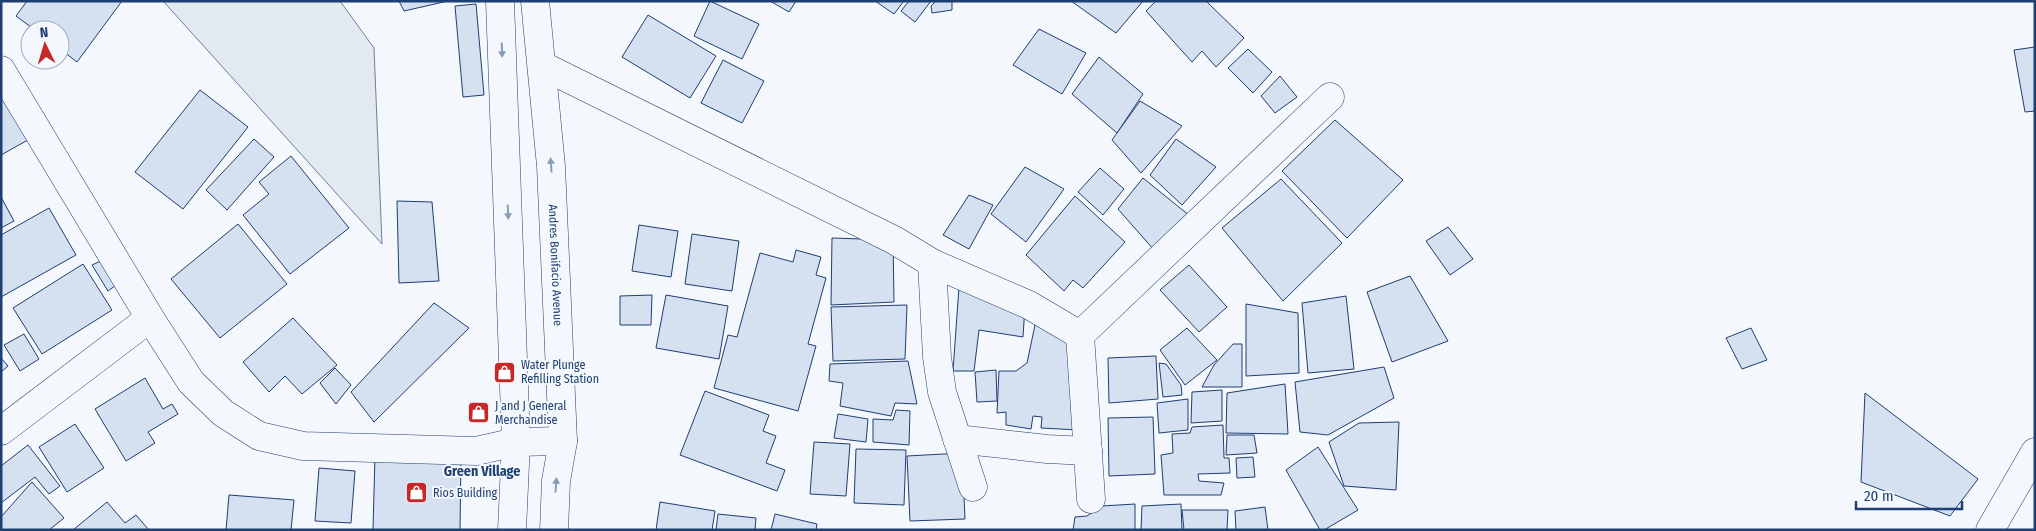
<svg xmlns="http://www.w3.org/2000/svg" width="2036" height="531" font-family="'Fira Sans Condensed',sans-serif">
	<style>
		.green { fill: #e3e9f0; stroke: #687fa3 }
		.building { fill: #d5e0f0; stroke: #1d3f73 }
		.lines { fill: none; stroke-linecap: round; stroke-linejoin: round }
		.minor-casing { stroke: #1d3f73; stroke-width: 29 }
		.highway-casing { stroke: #1d3f73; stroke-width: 29 }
		.minor { stroke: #f4f7fb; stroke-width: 28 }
		.highway { stroke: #f4f7fb; stroke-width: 28 }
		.oneway { fill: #889bb7 }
		.labels { text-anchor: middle; stroke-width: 4; stroke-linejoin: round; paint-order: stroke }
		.street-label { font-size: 12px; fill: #1d3f73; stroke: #f4f7fb }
		.poi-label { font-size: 12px; fill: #1d3f73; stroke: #f4f7fb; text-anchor: start }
		.neighbourhood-label { font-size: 14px; font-weight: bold; fill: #1d3f73; stroke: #f4f7fb }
	</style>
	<rect width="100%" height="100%" fill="#f4f7fb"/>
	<path class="green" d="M163,1H340L374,48L382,244Z"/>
	<g class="building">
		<path d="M27,1H122L77,62L60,49V30H35L16,16Z"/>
		<path d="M399,1H448L404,11Z"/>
		<path d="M710,1L759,24L742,59L694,36Z"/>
		<path d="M770,1H796L789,12Z"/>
		<path d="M875,1H904L894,14Z"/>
		<path d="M909,1H931L915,22L901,11Z"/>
		<path d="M936,1H952V10L932,13L931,6Z"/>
		<path d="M1071,1H1143L1116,33Z"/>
		<path d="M1156,1H1206L1244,38L1216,67L1202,51L1192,62L1146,11Z"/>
		<path d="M476,4L484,95L463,97L455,6Z"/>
		<path d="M648,15L716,56L690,98L622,57Z"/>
		<path d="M1039,29L1086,53L1062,94L1013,65Z"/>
		<path d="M2035,47V111L2025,112L2014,50Z"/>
		<path d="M1248,49L1272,72L1253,93L1228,68Z"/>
		<path d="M1099,57L1143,94L1117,133L1072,94Z"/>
		<path d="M723,60L764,81L742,123L701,103Z"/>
		<path d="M1280,76L1297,97L1275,113L1261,96Z"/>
		<path d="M200,90L248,127L183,209L135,172Z"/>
		<path d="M10,93L35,136L1,155V97Z"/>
		<path d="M1140,101L1182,126L1141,173L1112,140Z"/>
		<path d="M1335,120L1403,180L1347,238L1282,171Z"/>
		<path d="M254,139L274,157L227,210L206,190Z"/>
		<path d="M1176,139L1216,167L1182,205L1150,175Z"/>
		<path d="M291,156L349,228L290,274L243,215L269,194L259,182Z"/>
		<path d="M1025,167L1064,189L1026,242L991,214Z"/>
		<path d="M1100,168L1124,189L1103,215L1078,192Z"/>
		<path d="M1143,178L1190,216L1154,250L1118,209Z"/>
		<path d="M1281,179L1342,243L1283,301L1222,228Z"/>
		<path d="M969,195L993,205L969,249L943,235Z"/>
		<path d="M1075,196L1125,242L1083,288L1073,280L1064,291L1026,255Z"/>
		<path d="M1,197L14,221L1,228Z"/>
		<path d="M397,201L432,202L439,281L399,283Z"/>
		<path d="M49,208L76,255L1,297V235Z"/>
		<path d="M238,224L287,284L220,338L171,279Z"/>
		<path d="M639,225L678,231L671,277L632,271Z"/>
		<path d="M1448,227L1473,259L1450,275L1426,241Z"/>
		<path d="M692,234L739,241L732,291L685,284Z"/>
		<path d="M832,238L893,240L894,302L831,305Z"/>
		<path d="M796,250L821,257L816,275L826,278L808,344L816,346L798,411L714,388L728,335L737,337L760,253L793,262Z"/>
		<path d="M107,258L123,280L108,291L92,265Z"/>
		<path d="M83,264L112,310L42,354L13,308Z"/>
		<path d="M1189,265L1227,307L1199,332L1160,290Z"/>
		<path d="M1410,276L1448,341L1392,362L1367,292Z"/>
		<path d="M959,287L1025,306L1023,337L979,330L974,371H953Z"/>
		<path d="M652,295L651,325H620V296Z"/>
		<path d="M666,295L728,306L719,359L656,348Z"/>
		<path d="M1346,296L1354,369L1308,373L1302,303Z"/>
		<path d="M434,303L469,328L374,422L351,392Z"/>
		<path d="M1246,304L1298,313L1299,373L1246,376Z"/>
		<path d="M907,305L905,359L833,361L831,307Z"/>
		<path d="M293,318L337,365L302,394L285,376L269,392L243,362Z"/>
		<path d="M1035,325L1079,337V430L1041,428L1042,417L1033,416L1031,429L1006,425V412L997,413L999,371H1016L1027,363Z"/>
		<path d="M1187,328L1217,360L1185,385L1160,350Z"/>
		<path d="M1751,328L1767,360L1742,369L1726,338Z"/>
		<path d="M24,334L39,359L20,371L4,345Z"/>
		<path d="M1233,344H1242V387H1202L1214,365Z"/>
		<path d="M1156,356L1158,399L1109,403L1108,358Z"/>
		<path d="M1,358L8,366L1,372Z"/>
		<path d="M908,361L917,404L895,403L891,416L840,406L843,383L829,381L830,364Z"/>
		<path d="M1159,363L1166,364L1181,385L1182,395L1163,397Z"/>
		<path d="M1384,367L1394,398L1328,435L1300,432L1295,382Z"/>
		<path d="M335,368L351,385L336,404L320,383Z"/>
		<path d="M996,370L997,401L977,402L975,372Z"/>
		<path d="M145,378L163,409L172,404L178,414L148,432L155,443L126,461L95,409Z"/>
		<path d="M1285,384L1288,434L1226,433L1227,393Z"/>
		<path d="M1222,390V421L1191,423L1192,392Z"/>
		<path d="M705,391L769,415L763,431L776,436L766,463L785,470L777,491L680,455Z"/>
		<path d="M1865,393L1978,479L1950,516L1861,482Z"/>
		<path d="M1188,399V430L1159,433L1157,403Z"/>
		<path d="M896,410L910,411L909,445L873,442V419L893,420Z"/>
		<path d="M838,414L868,419L866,442L834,438Z"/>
		<path d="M1153,417L1155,474L1109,476L1108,418Z"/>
		<path d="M1399,422L1396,490L1344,486L1329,442L1359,423Z"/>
		<path d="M75,424L104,468L67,492L39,447Z"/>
		<path d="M1223,425L1224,458H1229L1230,473L1198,474L1199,481L1224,483L1221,495H1164L1161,455L1173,453L1172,434L1190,433L1192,427Z"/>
		<path d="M1227,435H1254L1257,453L1226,455Z"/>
		<path d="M814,442L850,444L846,496L810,494Z"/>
		<path d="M28,445L60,486L49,494L35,477L1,503V466Z"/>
		<path d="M1318,447L1358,510L1324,530H1320L1286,470Z"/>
		<path d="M856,449L906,450L904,505L854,503Z"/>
		<path d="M962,453L965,519L910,521L907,456Z"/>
		<path d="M375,455L461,457L460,530H373Z"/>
		<path d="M1253,457L1255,477L1237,478L1236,458Z"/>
		<path d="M319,468L355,471L351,523L315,521Z"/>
		<path d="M32,482L64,518L49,530H1V517Z"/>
		<path d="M229,495L294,500L291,530H226Z"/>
		<path d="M107,502L125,523L136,515L149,530H73Z"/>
		<path d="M660,502L715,511L712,530H656Z"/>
		<path d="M1135,504V530H1073L1075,517L1087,516L1102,506Z"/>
		<path d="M1181,504L1182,530H1141L1142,506Z"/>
		<path d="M1265,507L1268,530H1236L1235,511Z"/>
		<path d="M1182,510H1228L1227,530H1184Z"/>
		<path d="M718,514L756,518L755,530H716Z"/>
		<path d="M775,514L817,524L816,530H771Z"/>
	</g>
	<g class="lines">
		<defs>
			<g id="minor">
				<path d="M543,66L894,240L932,263L1029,305L1080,335L1330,97"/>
				<path d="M1,70L150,318L191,382L223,413L259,436L303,446L476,451L516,442L563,441"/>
				<path d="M932,263L937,357L942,392L973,487"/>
				<path d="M1080,335L1091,499"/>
				<path d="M1,431L150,318"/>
				<path d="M957,439L1047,449L1088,451"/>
				<path d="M1990,530L2035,452"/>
			</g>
			<g id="highway">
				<path d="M500,1L516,442L512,530"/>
				<path id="s1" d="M535,1L551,166L563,441L556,481L554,530"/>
			</g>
		</defs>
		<use href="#minor" class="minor-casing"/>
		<use href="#highway" class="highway-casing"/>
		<use href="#minor" class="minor"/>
		<use href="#highway" class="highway"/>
	</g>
	<defs><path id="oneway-solid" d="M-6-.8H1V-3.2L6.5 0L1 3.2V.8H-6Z" transform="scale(1.25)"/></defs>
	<g class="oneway">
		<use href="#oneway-solid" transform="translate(502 50) rotate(88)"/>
		<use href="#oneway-solid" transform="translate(551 165) rotate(-94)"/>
		<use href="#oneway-solid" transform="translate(508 212) rotate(88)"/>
		<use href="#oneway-solid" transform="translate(556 485) rotate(-86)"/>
	</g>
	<defs>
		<symbol id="shop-square" viewBox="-11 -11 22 22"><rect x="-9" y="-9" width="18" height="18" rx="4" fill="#c62828" stroke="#f4f7fb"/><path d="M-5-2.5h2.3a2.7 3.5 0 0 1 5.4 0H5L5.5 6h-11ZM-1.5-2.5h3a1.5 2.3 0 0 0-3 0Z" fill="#fff"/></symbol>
	</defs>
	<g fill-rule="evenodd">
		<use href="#shop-square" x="492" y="360" width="25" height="25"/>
		<use href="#shop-square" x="466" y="400" width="25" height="25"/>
		<use href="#shop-square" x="404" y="480" width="25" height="25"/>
	</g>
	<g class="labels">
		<g class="street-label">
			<text dy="4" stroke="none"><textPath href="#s1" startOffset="265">Andres Bonifacio Avenue</textPath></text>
		</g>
		<g class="poi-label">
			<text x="521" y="369">Water Plunge<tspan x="521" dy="14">Refilling Station</tspan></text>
			<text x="495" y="410">J and J General<tspan x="495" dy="14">Merchandise</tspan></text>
			<text x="433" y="497">Rios Building</text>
		</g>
		<g class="neighbourhood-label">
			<text x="482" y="476">Green Village</text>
		</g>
	</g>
	<rect width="2036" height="531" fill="none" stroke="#1d3f73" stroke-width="5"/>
	<g transform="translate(45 45) rotate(355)"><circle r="24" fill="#f4f7fb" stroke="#9eadc5"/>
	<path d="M0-4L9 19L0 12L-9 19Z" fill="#c62828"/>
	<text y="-8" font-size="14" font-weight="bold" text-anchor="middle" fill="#1d3f73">N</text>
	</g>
	<path d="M1856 501v8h106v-8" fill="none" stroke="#1d3f73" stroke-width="2.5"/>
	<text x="1864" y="501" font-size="15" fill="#1d3f73" stroke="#f4f7fb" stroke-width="4" paint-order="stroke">20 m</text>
</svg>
